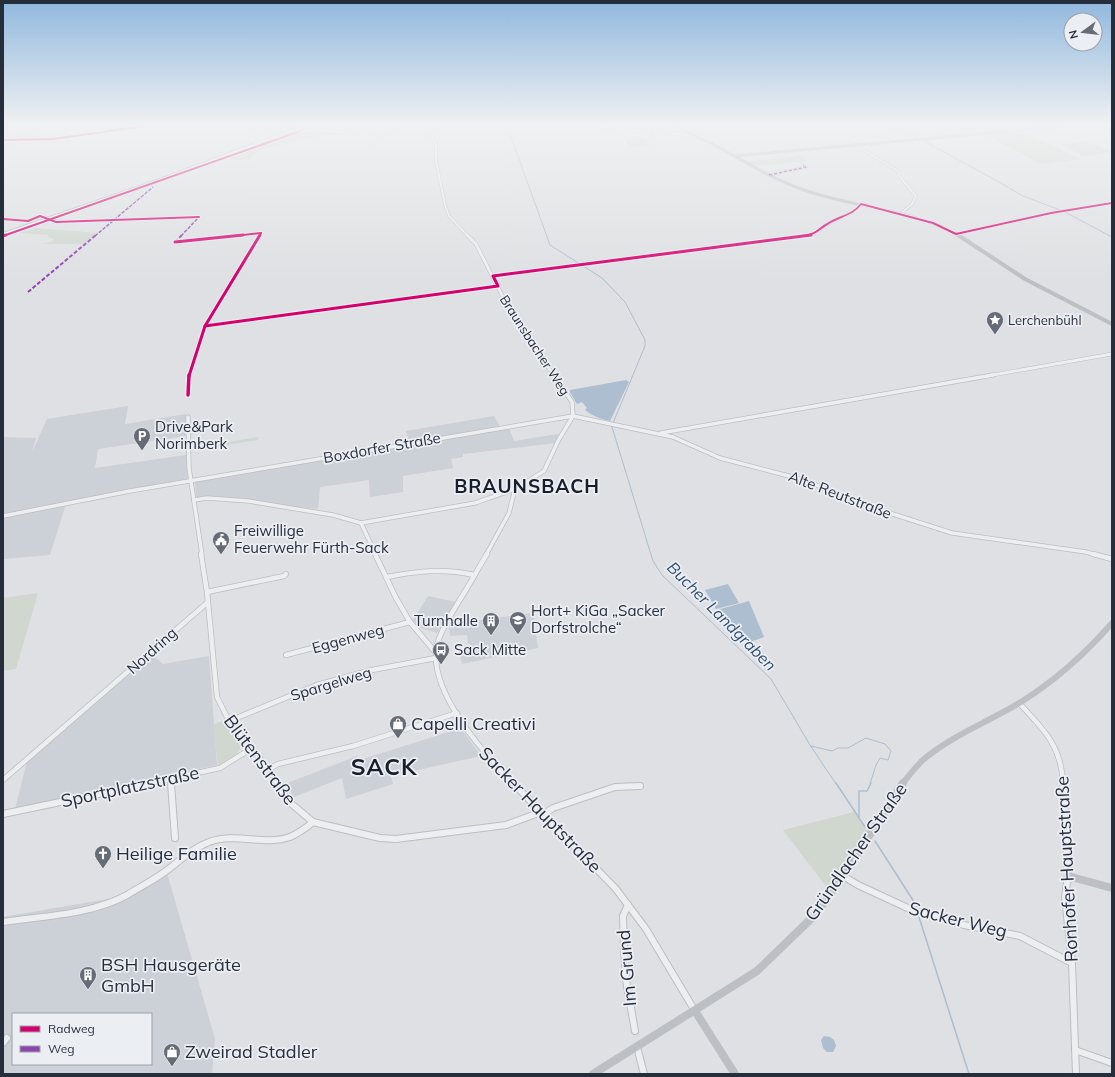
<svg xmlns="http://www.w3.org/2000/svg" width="1115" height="1077" font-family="Mulish,sans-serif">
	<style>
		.built { fill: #ccd0d7; fill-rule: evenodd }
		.green { fill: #cfd7ce }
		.water { fill: #acbecf }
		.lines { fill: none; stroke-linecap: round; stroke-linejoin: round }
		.stream-far1 { stroke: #acbecf; stroke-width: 1 }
		.stream { stroke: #acbecf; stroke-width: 1.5 }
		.street-far4-casing { stroke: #bcbec1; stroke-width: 3 }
		.street-far3-casing { stroke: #bcbec1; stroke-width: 4 }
		.street-far2-casing { stroke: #bcbec1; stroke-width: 5 }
		.street-far1-casing { stroke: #bcbec1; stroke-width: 6 }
		.street-casing { stroke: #bcbec1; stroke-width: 8 }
		.primary-casing { stroke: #babdc1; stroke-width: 2 }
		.street-far4 { stroke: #edeef0; stroke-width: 2 }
		.street-far3 { stroke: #edeef0; stroke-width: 3 }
		.street-far2 { stroke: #edeef0; stroke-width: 3.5 }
		.street-far1 { stroke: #edeef0; stroke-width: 4.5 }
		.street { stroke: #edeef0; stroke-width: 6 }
		.secondary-far3 { stroke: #bcbfc3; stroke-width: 3 }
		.secondary-far2 { stroke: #bcbfc3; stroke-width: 4 }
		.secondary-far1 { stroke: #bcbfc3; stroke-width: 6 }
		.secondary { stroke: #bcbfc3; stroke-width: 8 }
		.primary { fill: #f2f3f4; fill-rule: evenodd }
		.quiet-far1 { stroke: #8e44ad; stroke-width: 1.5; stroke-dasharray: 3.5 1.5; stroke-linecap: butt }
		.quiet { stroke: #8e44ad; stroke-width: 2; stroke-dasharray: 4 2; stroke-linecap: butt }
		.cycleway-far2-casing { stroke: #ebeff4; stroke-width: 3.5 }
		.cycleway-far1-casing { stroke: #ebeff4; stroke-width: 5 }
		.cycleway-casing { stroke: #ebeff4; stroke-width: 6 }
		.cycleway-far2 { stroke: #d6006c; stroke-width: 2 }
		.cycleway-far1 { stroke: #d6006c; stroke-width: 3 }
		.cycleway { stroke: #d6006c; stroke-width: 3.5 }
		.labels { text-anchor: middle; stroke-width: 3.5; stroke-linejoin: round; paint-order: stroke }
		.far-poi-label { font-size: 13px; fill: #262e3c; stroke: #ebeff4; text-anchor: start }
		.far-street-label { font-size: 13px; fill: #262e3c; stroke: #ebeff4 }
		.poi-label { font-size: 15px; fill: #262e3c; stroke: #ebeff4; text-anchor: start }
		.street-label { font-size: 15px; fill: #262e3c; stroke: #ebeff4 }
		.water-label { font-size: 16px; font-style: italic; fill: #314e6f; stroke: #ebeff4 }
		.near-poi-label { font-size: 18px; fill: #262e3c; stroke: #ebeff4; text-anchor: start }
		.near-street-label { font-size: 18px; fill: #262e3c; stroke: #ebeff4 }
		.district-label { font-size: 19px; font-weight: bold; letter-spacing: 1px; fill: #181f2c; stroke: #ebeff4 }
		.near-district-label { font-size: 23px; font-weight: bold; letter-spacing: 1px; fill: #181f2c; stroke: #ebeff4 }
	</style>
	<rect width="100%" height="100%" fill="#dee0e3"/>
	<g class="built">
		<path d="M128,406L125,424L186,414V436L98,449L95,468L186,455L188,478L184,480L140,488L69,504L65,507L50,555L3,559V437L36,438L32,452L47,419Z"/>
		<path d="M494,416L501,428L509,427L514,441L558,434L556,443L463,454V457L451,459L453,468L403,476V492L370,497L369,480L320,487L318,509L196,497L195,481L410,443L406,431Z"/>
		<path d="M428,596L455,602L437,633L418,627L413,620Z"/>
		<path d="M533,613L538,648L462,664L459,652L471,650L470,644H468L467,635L450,636L449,627L459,625V623Z"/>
		<path d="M152,655L163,664L209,656L217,765L15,809L27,761Z"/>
		<path d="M461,728L481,756L391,776L393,784L346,799L342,778L294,797L285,784L357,756L360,760Z"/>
		<path d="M167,873L215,1039L212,1074H3V917L113,898ZM13,1014H151V1064H13Z"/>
	</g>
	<g class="green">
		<path d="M1022,131L1079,159L1041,164L984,134Z"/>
		<path d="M302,133H343L320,136L254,151H257L249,160H231L230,158L243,154L231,156L274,140Z"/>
		<path d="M630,137L636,139L638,137L651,141L647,143L649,146L630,148L626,141Z"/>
		<path d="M1083,142L1091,143L1112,152L1084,156L1061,145Z"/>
		<path d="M801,156L808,161L754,166L746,162Z"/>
		<path d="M35,228L98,233L85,244H43L51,242L54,239L48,237V235L20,233Z"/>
		<path d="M259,437L258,440L189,451V448Z"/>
		<path d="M38,593L16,669L3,671V598Z"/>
		<path d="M222,721L242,745L236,755L218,766L213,725Z"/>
		<path d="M854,812L868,832L829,890L783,830Z"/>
	</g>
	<g class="water">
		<path d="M626,380L629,382L610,421C601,419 592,416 585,410L587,408L582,402L577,404L570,392V390Z"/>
		<path d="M728,584L739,603L716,609L705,590Z"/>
		<path d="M749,601L764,637L750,642L717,610Z"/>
		<path d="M824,1036L830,1037L834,1040L836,1046L833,1052H827L823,1048L821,1040Z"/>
	</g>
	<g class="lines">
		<g class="stream-far1">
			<path d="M502,126L508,130L510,134L550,245L602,278L625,302L645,340V346L613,423"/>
			<path d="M891,126L918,138"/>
			<path d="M923,140L935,147"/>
			<path d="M937,148L1008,187"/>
			<path d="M1009,188L1023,196L1060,210"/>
			<path d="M1065,212L1112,237"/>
			<path d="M612,427L653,561L662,575L771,679L810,745L836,784"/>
			<path d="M811,746L832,751L838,748H848L866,738L885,744L891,751L888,760L880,758L876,765L870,784"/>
		</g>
		<g class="stream">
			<path d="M836,783L865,827"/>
			<path d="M859,817V791H867L871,783"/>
			<path d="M875,841L918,908"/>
			<path d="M919,917L969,1074"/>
		</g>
		<defs>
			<g id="street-far4">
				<path d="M27,126H45"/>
				<path d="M427,126L436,145V161L445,205L449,216L468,236"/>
				<path d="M598,126L621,130L690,135"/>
				<path d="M1021,126L1027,129"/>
				<path d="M296,129L339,132L412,126"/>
				<path d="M323,132L326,126"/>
				<path d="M373,144L379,129"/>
				<path d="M855,145L898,171L900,177L916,196L912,204L900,214"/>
				<path d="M3,152L33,127"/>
				<path d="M769,175L806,167L803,165"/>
				<path d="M802,236L815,234L828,223L851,213L861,204"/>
			</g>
			<g id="street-far3">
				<path d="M467,235L476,244L509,309L554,376"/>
				<path d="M774,240L809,235"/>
				<path d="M987,376L1112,354"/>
			</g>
			<g id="street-far2">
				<path d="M188,417L189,468L202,555"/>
				<path d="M661,433L993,375"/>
				<path d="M194,500L207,498L248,501L333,515L361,523L475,503L515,489L544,471L558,441L573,416L572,402L554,375"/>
				<path d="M3,516L130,491L573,416L673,437L720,458L804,480L868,506L952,533L1086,552L1097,555"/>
				<path d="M361,523L376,555"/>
				<path d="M486,555L509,513L515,489"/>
			</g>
			<g id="street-far1">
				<path d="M201,554L207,592L217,697L229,721L269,769L278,784"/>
				<path d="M375,554L396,598L410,622L436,653"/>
				<path d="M487,554C477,570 469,586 459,601C451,615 441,629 437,645C427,690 484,754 514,784"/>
				<path d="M1093,554L1112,559"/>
				<path d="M387,577C417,571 444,568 474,575"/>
				<path d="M207,592L284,576L286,574"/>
				<path d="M286,655L410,622"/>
				<path d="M1019,703C1043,729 1062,746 1063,784"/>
				<path d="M229,721L317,685L372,670L436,658"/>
				<path d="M269,769L278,764L353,746L457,713"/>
				<path d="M171,779V784"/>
				<path d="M3,780L208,602"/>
				<path d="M146,784L220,768L252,748"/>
			</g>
			<g id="street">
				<path d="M171,783L175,838"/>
				<path d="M277,783L287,800L313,822L380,838L396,839L506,825L541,812"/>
				<path d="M513,783L616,889L646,929L695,1011"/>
				<path d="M1063,783L1068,876L1065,897L1072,963L1076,1074"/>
				<path d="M3,814L151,783"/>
				<path d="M544,814L553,808L615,787L640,786"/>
				<path d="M843,876L858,885L912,910L964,925L1020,936L1072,963"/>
				<path d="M628,905L623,916L624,948L626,980L635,1031"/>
				<path d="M3,922C44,916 90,915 127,895C140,887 154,880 166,871C180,861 192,848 209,842C235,832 264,846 290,837C299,833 306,828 313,822"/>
				<path d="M3,1043L7,1038"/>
				<path d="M637,1047L644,1074"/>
				<path d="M1075,1050L1112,1063"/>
			</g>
			<g id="primary">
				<path d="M301,126H305L156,183L3,235V233L154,181Z"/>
				<path d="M310,130L311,132L295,133L294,132Z"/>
			</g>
		</defs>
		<use href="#street-far4" class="street-far4-casing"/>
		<use href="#street-far3" class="street-far3-casing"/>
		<use href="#street-far2" class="street-far2-casing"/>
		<use href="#street-far1" class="street-far1-casing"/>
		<use href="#street" class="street-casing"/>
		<use href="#primary" class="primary-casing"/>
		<use href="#street-far4" class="street-far4"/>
		<use href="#street-far3" class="street-far3"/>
		<use href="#street-far2" class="street-far2"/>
		<use href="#street-far1" class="street-far1"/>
		<use href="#street" class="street"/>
		<g class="secondary-far3">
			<path d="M280,126L296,129"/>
			<path d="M673,126C689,133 705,140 720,148C749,164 778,182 810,192C859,208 915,210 959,236"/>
			<path d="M3,140L53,139L144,126"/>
			<path d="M734,156L1065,126"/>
			<path d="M956,234L1051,213L1112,203"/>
		</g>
		<path class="secondary-far2" d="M958,235L1025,279L1112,324"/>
		<path class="secondary-far1" d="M902,784C909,776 916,766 924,759C953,735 988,722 1021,702C1056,680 1085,654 1112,623"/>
		<g class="secondary">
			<path d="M1068,876L1112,888"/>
			<path d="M695,1011L735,1074"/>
			<path d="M593,1074L757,971L816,914L843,876L903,783"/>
		</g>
		<use href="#primary" class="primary"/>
		<g class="quiet-far1">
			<path d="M298,132L307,126"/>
			<path d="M769,175L806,167L803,165"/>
			<path d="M95,236L153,187"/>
			<path d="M181,236L199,217"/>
		</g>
		<g class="quiet">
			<path d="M175,242L182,235"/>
			<path d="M28,292L96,235"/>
		</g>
		<defs>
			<g id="cycleway-far2">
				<path d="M3,140L53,139L144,126"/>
				<path d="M3,219L28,221L40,216L56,222L199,217"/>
				<path d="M3,236L298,132"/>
				<path d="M234,236L261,233"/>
				<path d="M259,236L261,233"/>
				<path d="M804,236C817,234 818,229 829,223C840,216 853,215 861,204L933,223L956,234L1051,213L1112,203"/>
			</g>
			<g id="cycleway-far1">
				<path d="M3,236L6,235"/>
				<path d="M175,242L243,235"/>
				<path d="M205,326L498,286L493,276L811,235"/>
				<path d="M189,376L205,326L260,235"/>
			</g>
			<path id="cycleway" d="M188,395L189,375"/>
		</defs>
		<use href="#cycleway-far2" class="cycleway-far2-casing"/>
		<use href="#cycleway-far1" class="cycleway-far1-casing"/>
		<use href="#cycleway" class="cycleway-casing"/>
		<use href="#cycleway-far2" class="cycleway-far2"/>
		<use href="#cycleway-far1" class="cycleway-far1"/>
		<use href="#cycleway" class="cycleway"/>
	</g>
	<linearGradient id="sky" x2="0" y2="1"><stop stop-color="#90b8de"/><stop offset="0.45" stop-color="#f0f1f2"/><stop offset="1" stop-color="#f0f1f2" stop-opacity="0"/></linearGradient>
	<rect width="1115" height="277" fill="url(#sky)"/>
	<defs>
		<symbol id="sight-pin" viewBox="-11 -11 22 30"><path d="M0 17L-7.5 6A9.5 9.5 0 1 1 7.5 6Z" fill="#666c76" stroke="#ebeff4"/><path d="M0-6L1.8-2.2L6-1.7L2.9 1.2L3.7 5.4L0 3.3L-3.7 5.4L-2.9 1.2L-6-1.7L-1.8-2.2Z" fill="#fff"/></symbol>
		<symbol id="parking-pin" viewBox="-11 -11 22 30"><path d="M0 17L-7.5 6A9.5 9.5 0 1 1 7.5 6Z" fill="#666c76" stroke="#ebeff4"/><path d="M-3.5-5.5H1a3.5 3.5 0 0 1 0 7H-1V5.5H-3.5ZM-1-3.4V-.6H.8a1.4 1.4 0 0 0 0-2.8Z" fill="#fff"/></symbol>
		<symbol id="civic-pin" viewBox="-11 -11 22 30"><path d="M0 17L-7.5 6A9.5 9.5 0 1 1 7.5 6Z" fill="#666c76" stroke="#ebeff4"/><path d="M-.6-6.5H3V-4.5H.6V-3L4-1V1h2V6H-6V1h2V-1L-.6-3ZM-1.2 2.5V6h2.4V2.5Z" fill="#fff"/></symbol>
		<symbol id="school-pin" viewBox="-11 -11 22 30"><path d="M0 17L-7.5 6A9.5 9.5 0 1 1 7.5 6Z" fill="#666c76" stroke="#ebeff4"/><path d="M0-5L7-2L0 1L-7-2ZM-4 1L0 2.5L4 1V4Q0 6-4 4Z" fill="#fff"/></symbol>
		<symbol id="building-pin" viewBox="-11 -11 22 30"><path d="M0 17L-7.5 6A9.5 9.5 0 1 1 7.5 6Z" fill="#666c76" stroke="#ebeff4"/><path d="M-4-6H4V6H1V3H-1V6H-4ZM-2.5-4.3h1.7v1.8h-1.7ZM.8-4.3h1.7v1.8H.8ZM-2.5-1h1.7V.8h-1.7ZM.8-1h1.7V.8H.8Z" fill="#fff"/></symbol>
		<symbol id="bus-pin" viewBox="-11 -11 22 30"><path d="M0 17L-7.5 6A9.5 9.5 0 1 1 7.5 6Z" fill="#666c76" stroke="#ebeff4"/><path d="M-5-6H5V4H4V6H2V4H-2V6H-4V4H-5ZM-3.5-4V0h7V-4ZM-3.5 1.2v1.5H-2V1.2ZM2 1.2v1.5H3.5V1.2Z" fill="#fff"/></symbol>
		<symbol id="shop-pin" viewBox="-11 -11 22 30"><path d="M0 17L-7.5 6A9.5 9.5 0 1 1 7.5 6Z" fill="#666c76" stroke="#ebeff4"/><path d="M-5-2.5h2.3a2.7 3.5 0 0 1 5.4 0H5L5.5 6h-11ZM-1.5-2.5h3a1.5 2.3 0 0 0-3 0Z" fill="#fff"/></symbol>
		<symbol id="church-pin" viewBox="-11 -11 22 30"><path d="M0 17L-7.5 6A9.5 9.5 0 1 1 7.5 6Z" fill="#666c76" stroke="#ebeff4"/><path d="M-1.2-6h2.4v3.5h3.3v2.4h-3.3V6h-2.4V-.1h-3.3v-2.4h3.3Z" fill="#fff"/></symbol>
	</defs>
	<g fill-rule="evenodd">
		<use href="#sight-pin" x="985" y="310" width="20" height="27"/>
		<use href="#parking-pin" x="132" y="426" width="20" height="27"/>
		<use href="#civic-pin" x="211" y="530" width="20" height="27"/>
		<use href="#school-pin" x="508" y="610" width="20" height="27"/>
		<use href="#building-pin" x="481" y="611" width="20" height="27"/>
		<use href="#bus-pin" x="431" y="640" width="20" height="27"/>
		<use href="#shop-pin" x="388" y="714" width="20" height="27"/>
		<use href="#church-pin" x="93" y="844" width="20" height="27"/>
		<use href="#building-pin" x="78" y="965" width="20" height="27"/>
		<use href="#shop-pin" x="162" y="1042" width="20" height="27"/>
	</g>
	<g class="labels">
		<g class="far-poi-label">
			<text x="1008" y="325">Lerchenbühl</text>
		</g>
		<g class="far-street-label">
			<text transform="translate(535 345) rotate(57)" y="5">Braunsbacher Weg</text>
		</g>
		<g class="poi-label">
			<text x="155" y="432">Drive&amp;Park<tspan x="155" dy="17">Norimberk</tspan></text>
			<text x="234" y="536">Freiwillige<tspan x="234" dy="17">Feuerwehr Fürth-Sack</tspan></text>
			<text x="531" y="616">Hort+ KiGa „Sacker<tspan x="531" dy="17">Dorfstrolche“</tspan></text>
			<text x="478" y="626" text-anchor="end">Turnhalle</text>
			<text x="454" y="655">Sack Mitte</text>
		</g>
		<g class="street-label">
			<text transform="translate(382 448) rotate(-10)" y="5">Boxdorfer Straße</text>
			<text transform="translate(840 495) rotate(21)" y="5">Alte Reutstraße</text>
			<text transform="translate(348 639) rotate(-15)" y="5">Eggenweg</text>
			<text transform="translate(152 651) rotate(-42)" y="5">Nordring</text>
			<text transform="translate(331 684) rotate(-17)" y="5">Spargelweg</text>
		</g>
		<g class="water-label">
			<text transform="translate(722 616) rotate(45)" y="6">Bucher Landgraben</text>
		</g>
		<g class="near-poi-label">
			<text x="411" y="730">Capelli Creativi</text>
			<text x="116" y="860">Heilige Familie</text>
			<text x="101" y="971">BSH Hausgeräte<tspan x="101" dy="21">GmbH</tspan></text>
			<text x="185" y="1058">Zweirad Stadler</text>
		</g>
		<g class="near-street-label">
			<text transform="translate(260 760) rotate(53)" y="6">Blütenstraße</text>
			<text transform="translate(130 787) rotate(-12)" y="6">Sportplatzstraße</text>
			<text transform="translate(540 810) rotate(46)" y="6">Sacker Hauptstraße</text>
			<text transform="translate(856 852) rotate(-55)" y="6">Gründlacher Straße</text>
			<text transform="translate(1067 869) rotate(-93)" y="6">Ronhofer Hauptstraße</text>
			<text transform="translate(958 920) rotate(14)" y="6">Sacker Weg</text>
			<text transform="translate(627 968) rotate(-95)" y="6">Im Grund</text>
		</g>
		<g class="district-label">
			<text x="527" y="493">BRAUNSBACH</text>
		</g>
		<g class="near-district-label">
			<text x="384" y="775">SACK</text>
		</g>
	</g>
	<rect width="1115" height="1077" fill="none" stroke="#262e3c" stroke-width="8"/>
	<rect x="12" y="1013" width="140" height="52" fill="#ebeff4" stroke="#9ca2aa"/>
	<rect x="20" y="1026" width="20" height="6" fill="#d6006c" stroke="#9ca2aa"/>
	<text x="48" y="1033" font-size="12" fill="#262e3c">Radweg</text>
	<rect x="20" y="1046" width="20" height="6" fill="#8e44ad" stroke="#9ca2aa"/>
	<text x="48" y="1053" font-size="12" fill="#262e3c">Weg</text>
	<g transform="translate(1083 32) rotate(255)"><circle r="19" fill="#ebeff4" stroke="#9ca2aa"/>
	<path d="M0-3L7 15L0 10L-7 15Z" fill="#666c76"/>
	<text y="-6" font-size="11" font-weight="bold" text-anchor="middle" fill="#262e3c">N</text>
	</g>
</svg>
